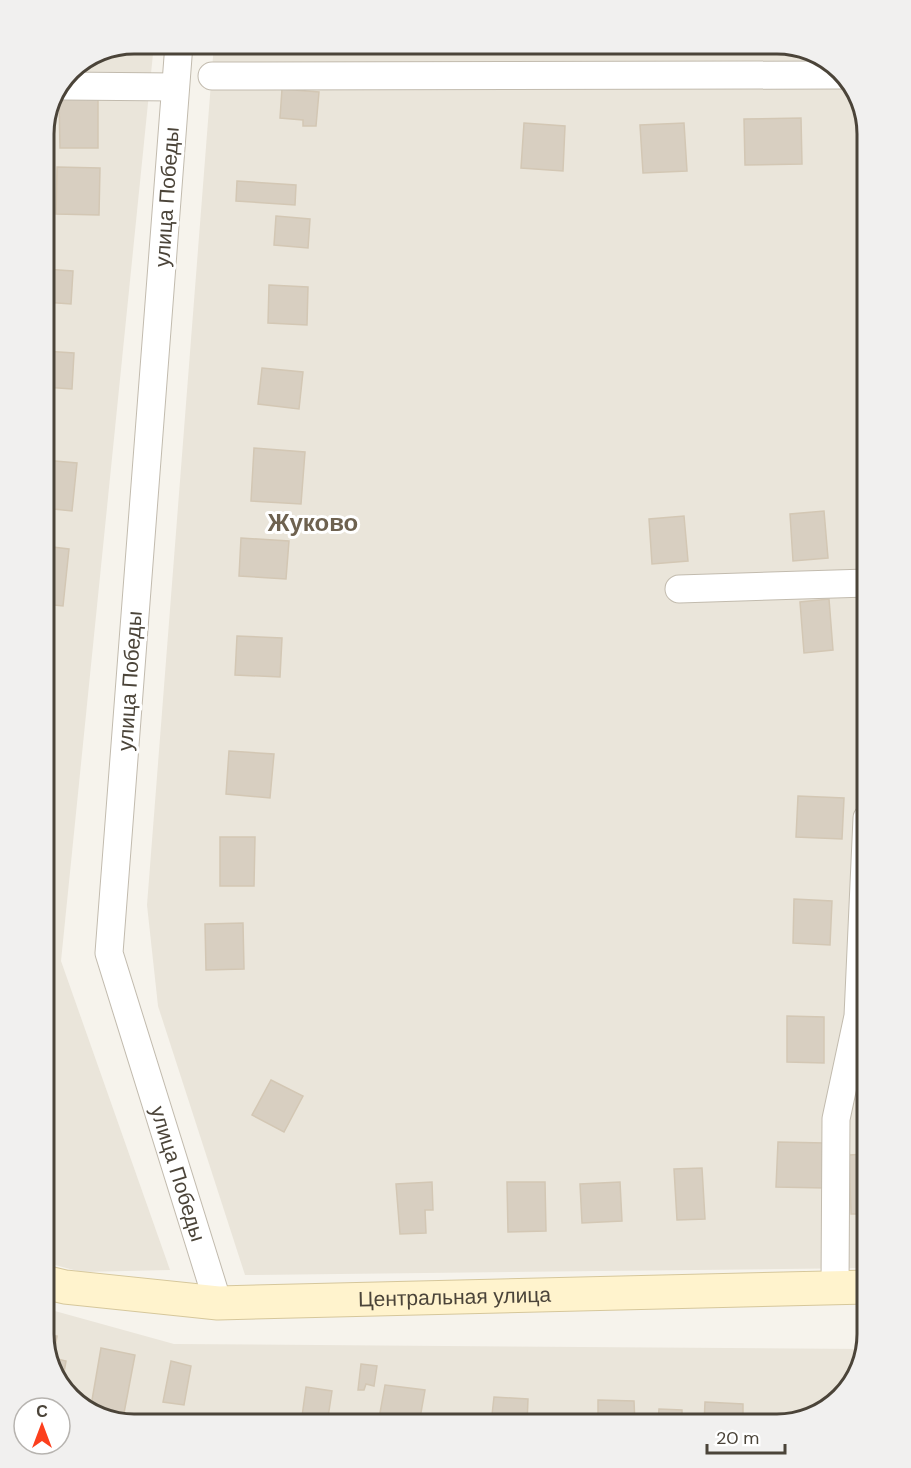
<svg xmlns="http://www.w3.org/2000/svg" width="911" height="1468" font-family="'DM Sans',sans-serif">
	<style>
		.residential { fill: #eae5da }
		.building { fill: #d8cfc1; stroke: #d3c7b4; stroke-width: 1.5 }
		.lines { fill: none; stroke-linecap: round; stroke-linejoin: round }
		.street-casing { stroke: #c2bbae; stroke-width: 29 }
		.secondary-casing { stroke: #d6c79b; stroke-width: 35 }
		.street { stroke: #fff; stroke-width: 27 }
		.secondary { stroke: #fff3cd; stroke-width: 33 }
		.labels { text-anchor: middle; stroke-width: 6; stroke-linejoin: round; paint-order: stroke }
		.street-label { font-size: 21px; fill: #4b4439; stroke: #fff }
		.quarter-label { font-size: 24px; font-weight: bold; fill: #6e6250; stroke: #fff }
		.rim { fill: none; stroke: #4b4439; stroke-width: 3 }
	</style>
	<rect width="100%" height="100%" fill="#f6f3ec"/>
	<g class="residential">
		<path d="M134,44H154L61,961L170,1270L81,1272L44,1262V129L70,70Z"/>
		<path d="M214,44H783L827,59L858,94L867,134V1268L245,1275L158,1006L147,905Z"/>
		<path d="M44,1308L174,1344L863,1349L855,1379L817,1415L777,1424H129L84,1409L53,1374L44,1334Z"/>
	</g>
	<g class="building">
		<path d="M282,89L319,92L316,126H303V120L280,118Z"/>
		<path d="M59,99H98V148H60Z"/>
		<path d="M801,118L802,164L745,165L744,119Z"/>
		<path d="M524,123L565,126L563,171L521,168Z"/>
		<path d="M684,123L687,171L643,173L640,125Z"/>
		<path d="M57,167L100,168L99,215L56,214Z"/>
		<path d="M237,181L296,185L295,205L236,201Z"/>
		<path d="M276,216L310,219L308,248L274,245Z"/>
		<path d="M44,269L73,271L71,304L44,302Z"/>
		<path d="M269,285L308,287L307,325L268,323Z"/>
		<path d="M44,351L74,353L72,389L44,387Z"/>
		<path d="M262,368L303,372L299,409L258,404Z"/>
		<path d="M254,448L305,452L301,504L251,501Z"/>
		<path d="M44,460L77,463L72,511L44,508Z"/>
		<path d="M824,511L828,558L793,561L790,514Z"/>
		<path d="M684,516L688,561L652,564L649,519Z"/>
		<path d="M241,538L289,541L286,579L239,576Z"/>
		<path d="M44,546L69,549L63,606L44,604Z"/>
		<path d="M829,599L833,650L804,653L800,602Z"/>
		<path d="M237,636L282,638L280,677L235,675Z"/>
		<path d="M44,680H49L45,715H44Z"/>
		<path d="M44,745L49,746L46,788H44Z"/>
		<path d="M229,751L274,754L270,798L226,794Z"/>
		<path d="M798,796L844,798L842,839L796,837Z"/>
		<path d="M220,837H255L254,886H220Z"/>
		<path d="M794,899L832,901L830,945L793,943Z"/>
		<path d="M243,923L244,969L206,970L205,924Z"/>
		<path d="M787,1016L824,1017V1063L787,1062Z"/>
		<path d="M271,1080L303,1096L284,1132L252,1115Z"/>
		<path d="M778,1142L825,1143L824,1188L776,1187Z"/>
		<path d="M867,1154V1214H851L849,1155Z"/>
		<path d="M702,1168L705,1219L677,1220L674,1169Z"/>
		<path d="M432,1182L433,1210H425L426,1233L400,1234L396,1184Z"/>
		<path d="M507,1182H545L546,1231L508,1232Z"/>
		<path d="M620,1182L622,1221L582,1223L580,1184Z"/>
		<path d="M44,1334L57,1336L53,1358L66,1361L62,1384L53,1374Z"/>
		<path d="M101,1348L135,1355L124,1413L91,1406Z"/>
		<path d="M171,1361L191,1366L184,1405L163,1402Z"/>
		<path d="M361,1364L377,1366L374,1386L366,1384L364,1390H358Z"/>
		<path d="M385,1385L425,1390L419,1424H378Z"/>
		<path d="M306,1387L332,1391L327,1424H301Z"/>
		<path d="M494,1397L528,1399L527,1424H491Z"/>
		<path d="M598,1400L634,1401L635,1424H598Z"/>
		<path d="M705,1402L743,1404V1424H704Z"/>
		<path d="M659,1409L682,1410V1424H658Z"/>
	</g>
	<g class="lines">
		<defs>
			<g id="street">
				<path id="s1" d="M179,44L109,953L218,1303"/>
				<path d="M212,76L841,75"/>
				<path d="M63,86L175,87"/>
				<path d="M679,589L867,583"/>
				<path d="M835,1288L836,1119L858,1016L867,818"/>
			</g>
			<g id="secondary">
				<path id="s2" d="M44,1282L65,1287L218,1303L867,1287"/>
			</g>
		</defs>
		<use href="#street" class="street-casing"/>
		<use href="#secondary" class="secondary-casing"/>
		<use href="#street" class="street"/>
		<use href="#secondary" class="secondary"/>
	</g>
	<g class="labels">
		<g class="street-label">
			<text transform="translate(167 197) rotate(-86)" y="7">улица Победы</text>
			<text transform="translate(130 681) rotate(-86)" y="7">улица Победы</text>
			<text dy="7" stroke="none"><textPath href="#s1" startOffset="1143">улица Победы</textPath></text>
			<text dy="7" stroke="none"><textPath href="#s2" startOffset="412">Центральная улица</textPath></text>
		</g>
		<g class="quarter-label">
			<text x="313" y="531">Жуково</text>
		</g>
	</g>
	<path d="M0 0H911V1468H0ZM134 54H777A80 80 0 0 1 857 134V1334A80 80 0 0 1 777 1414H134A80 80 0 0 1 54 1334V134A80 80 0 0 1 134 54Z" fill="#f1f0ef" fill-rule="evenodd"/>
	<path class="rim" d="M134 54H777A80 80 0 0 1 857 134V1334A80 80 0 0 1 777 1414H134A80 80 0 0 1 54 1334V134A80 80 0 0 1 134 54Z"/>
	<g transform="translate(42 1426)"><circle r="28" fill="#ffffff" stroke="#b7b4b0" stroke-width="1.5"/>
	<path d="M0-4.5L10 22L0 15L-10 22Z" fill="#fc3f1d"/>
	<text y="-9" font-size="16" font-weight="bold" text-anchor="middle" fill="#4b4439">С</text>
	</g>
	<path d="M707 1444v9h78v-9" fill="none" stroke="#4b4439" stroke-width="3"/>
	<text x="716" y="1444" font-size="18" fill="#4b4439" stroke="#ffffff" stroke-width="4.5" paint-order="stroke">20 m</text>
</svg>
